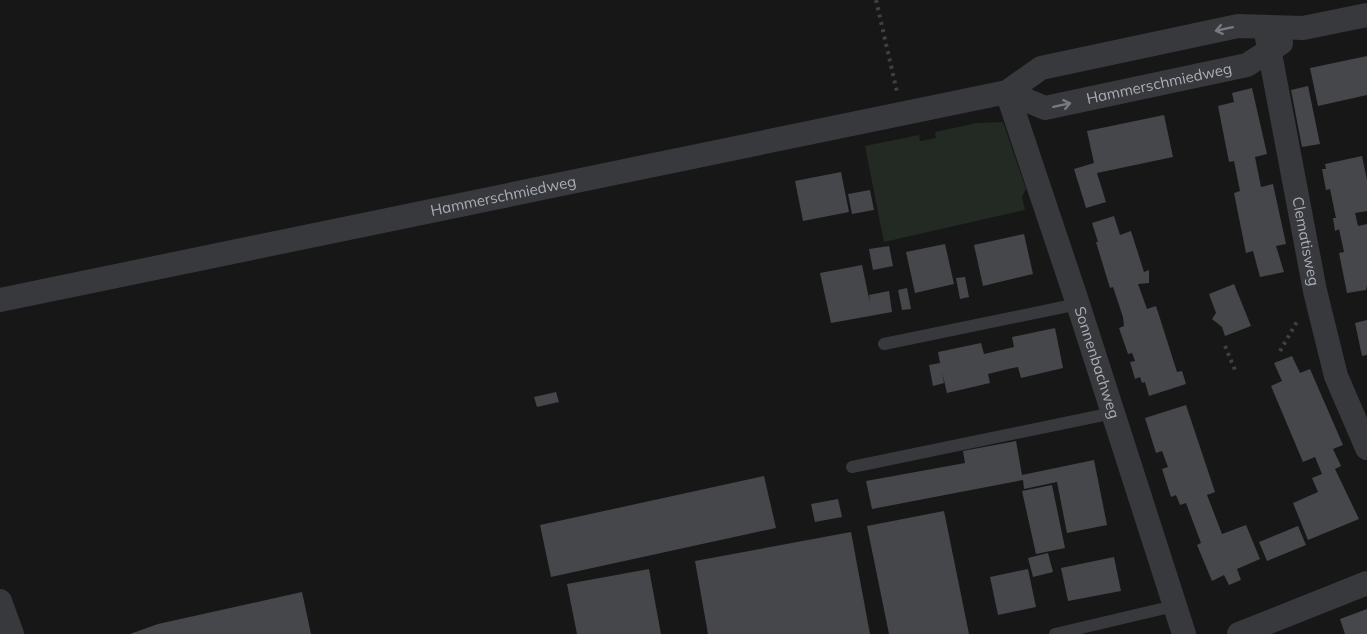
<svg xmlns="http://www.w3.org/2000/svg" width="1367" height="634" font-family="Mulish,sans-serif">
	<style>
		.green { fill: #232a24 }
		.building { fill: #46474b }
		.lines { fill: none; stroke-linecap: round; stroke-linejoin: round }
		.path { stroke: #3e4044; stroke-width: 4; stroke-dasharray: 3 4.5; stroke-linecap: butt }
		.lane { stroke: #38393d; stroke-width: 12 }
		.street { stroke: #38393d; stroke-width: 24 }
		.oneway { stroke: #777a80 }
		.labels { text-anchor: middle; stroke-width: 5; stroke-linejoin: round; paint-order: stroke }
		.street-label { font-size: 15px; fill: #abafb7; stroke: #121213 }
	</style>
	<rect width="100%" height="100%" fill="#171718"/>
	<path class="green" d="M1003,122L1026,189L1022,197L1025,210L884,242L865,146L919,135L920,141L936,138L935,132L977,123Z"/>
	<g class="building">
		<path d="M1367,56V95L1318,106L1310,68Z"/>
		<path d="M1308,86L1320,144L1302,147L1291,90Z"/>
		<path d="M1252,88L1267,154L1255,157L1261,187L1273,184L1286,244L1276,246L1284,272L1260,277L1253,251L1246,253L1234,193L1240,191L1234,161L1229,162L1218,106L1234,102L1232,93Z"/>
		<path d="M1164,115L1173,157L1097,173L1106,202L1086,208L1074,169L1094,163L1087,131Z"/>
		<path d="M1362,156L1367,180V211L1355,213L1358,226L1367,224V285L1366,290L1347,293L1339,253L1344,252L1339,229L1335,231L1333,218H1336L1330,189L1326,190L1322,169H1326L1325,164Z"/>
		<path d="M841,172L849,212L803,221L795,181Z"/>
		<path d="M870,190L874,210L852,214L848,194Z"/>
		<path d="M1114,216L1120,235L1131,231L1144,272L1149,270V283L1138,284L1147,309L1156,306L1177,372L1182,371L1186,384L1149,396L1145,382L1142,383L1140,377L1135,379L1130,362L1135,361L1132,353L1128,354L1119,328L1124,326L1123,317L1113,287L1110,288L1096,242H1098L1092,223Z"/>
		<path d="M1024,234L1033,274L983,286L974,245Z"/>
		<path d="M945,244L954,284L915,293L906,252Z"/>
		<path d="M889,246L893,266L873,270L869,249Z"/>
		<path d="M862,265L870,303L869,295L889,291L892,312L831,323L820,273Z"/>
		<path d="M965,277L969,297L960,299L956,278Z"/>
		<path d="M1234,284L1251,326L1225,336L1222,327L1212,319L1216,313L1209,294Z"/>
		<path d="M907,288L911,309L902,310L898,290Z"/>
		<path d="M1367,320V355L1362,356L1355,323Z"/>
		<path d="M1055,328L1063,368L1021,378L1018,367L1008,369L988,374L990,383L947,393L942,372L944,383L933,386L929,365L940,363L938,352L981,343L984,354L1014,347L1012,337Z"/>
		<path d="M1292,356L1300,373L1310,369L1343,445L1333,449L1341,466L1335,469L1359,519L1308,540L1293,503L1318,492L1312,478L1322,474L1315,457L1303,462L1271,386L1282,381L1274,363Z"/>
		<path d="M556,392L559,402L537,407L534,397Z"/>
		<path d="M1186,405L1215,492L1207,495L1222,534L1246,525L1260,559L1237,569L1241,580L1229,585L1224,575L1212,581L1197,545L1201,543L1186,503L1180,505L1176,495L1171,497L1162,469L1168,467L1162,451L1156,453L1145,418Z"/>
		<path d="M1016,441L1022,475L1094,460L1107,525L1067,533L1057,482L1024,489L1023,480L872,509L866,481L965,463L963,451Z"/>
		<path d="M764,476L776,528L551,577L540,525Z"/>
		<path d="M1052,485L1065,548L1036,554L1022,491Z"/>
		<path d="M838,499L842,517L815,522L811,504Z"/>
		<path d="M944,511L969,634H889L867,526Z"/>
		<path d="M1298,526L1306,545L1267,561L1259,542Z"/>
		<path d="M851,532L870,634H708L695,561Z"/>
		<path d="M1048,553L1053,572L1033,577L1028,558Z"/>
		<path d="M1114,557L1121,591L1068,601L1061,568Z"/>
		<path d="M649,569L661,634H577L567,584Z"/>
		<path d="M1028,569L1036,607L998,615L990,577Z"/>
		<path d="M302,592L311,634H130L158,624Z"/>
		<path d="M1367,609V634H1345L1340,619Z"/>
	</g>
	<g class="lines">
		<g class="path">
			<path d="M876,0L897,92"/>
			<path d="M1225,346L1235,370"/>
			<path d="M1280,351L1298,320"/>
		</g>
		<g class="lane">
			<path d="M884,344L1078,304"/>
			<path d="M852,467L1113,413"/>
			<path d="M1055,634L1174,606"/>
		</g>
		<g class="street">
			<path id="s1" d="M1265,27L1315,291L1336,376L1367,448"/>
			<path id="s2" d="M1007,92L1078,304L1184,634"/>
			<path id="s3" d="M1007,92L1045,108L1247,65L1281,43"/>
			<path id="s4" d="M0,300L1007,92L1041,68L1238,26L1303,28L1367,15"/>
			<path d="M0,601L12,634"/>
			<path d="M1239,634L1367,583"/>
		</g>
	</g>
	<defs><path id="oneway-shaft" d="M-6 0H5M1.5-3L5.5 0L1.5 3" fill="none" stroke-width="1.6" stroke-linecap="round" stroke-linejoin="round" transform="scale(1.5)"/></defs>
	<g class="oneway">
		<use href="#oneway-shaft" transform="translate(1224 29) rotate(168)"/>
		<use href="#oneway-shaft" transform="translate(1062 105) rotate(-12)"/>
	</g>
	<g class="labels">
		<g class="street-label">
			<text dy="5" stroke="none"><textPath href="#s3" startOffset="158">Hammerschmiedweg</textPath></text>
			<text dy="5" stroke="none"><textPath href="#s4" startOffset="514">Hammerschmiedweg</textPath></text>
			<text dy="5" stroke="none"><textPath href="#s1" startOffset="218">Clematisweg</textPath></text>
			<text dy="5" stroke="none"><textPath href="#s2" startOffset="285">Sonnenbachweg</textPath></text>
		</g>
	</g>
</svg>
